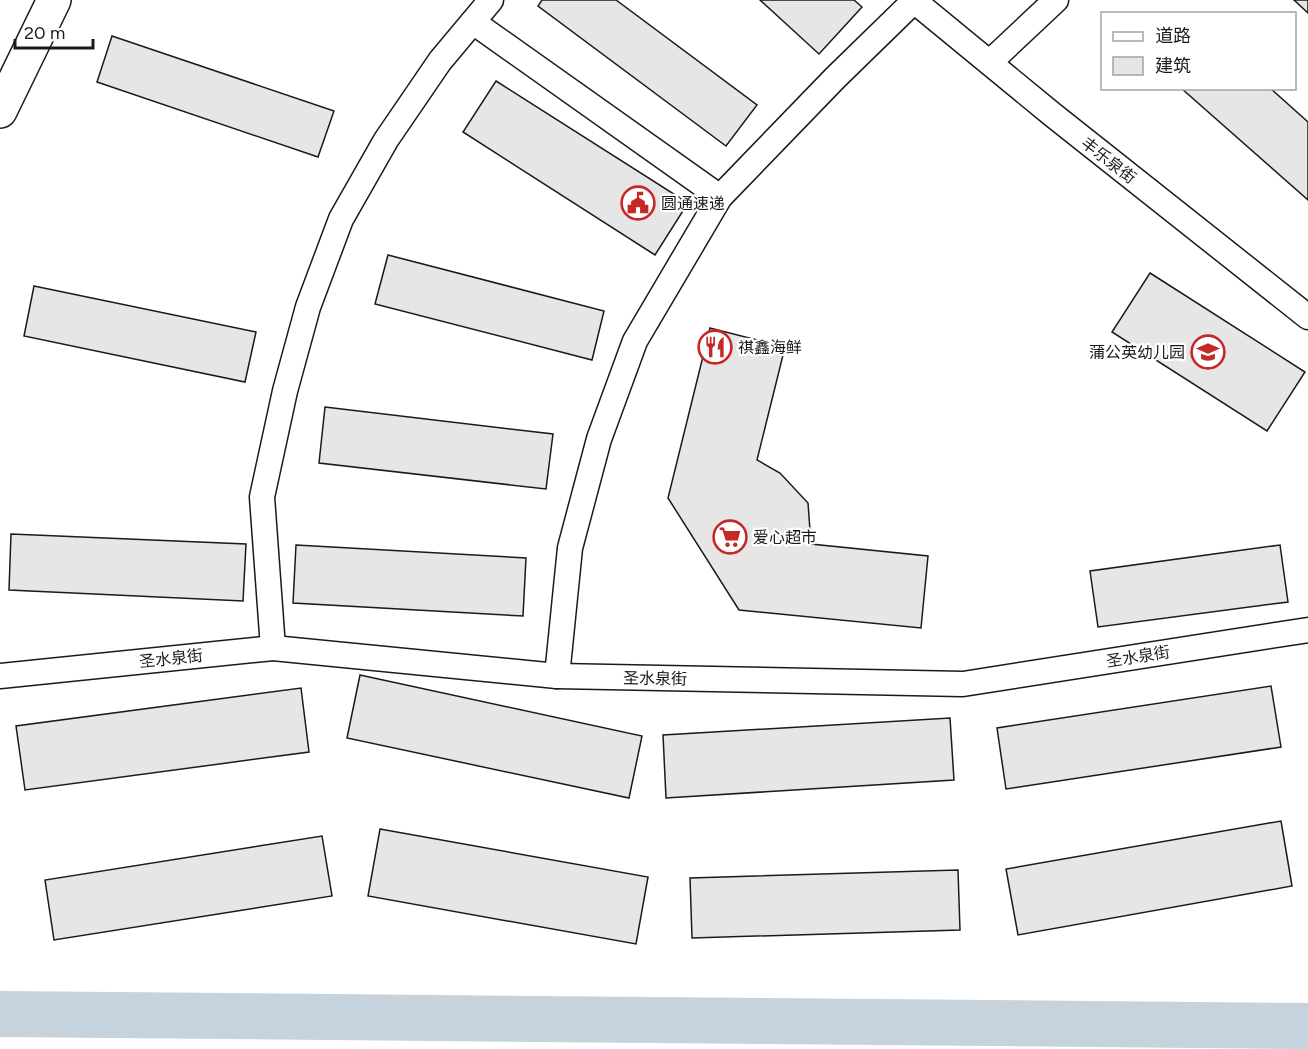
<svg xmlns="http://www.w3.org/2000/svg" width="1308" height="1049" font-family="Figtree,'Noto Sans SC',sans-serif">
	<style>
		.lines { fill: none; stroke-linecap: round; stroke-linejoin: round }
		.river { stroke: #c6d2dc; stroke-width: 46 }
		.building { fill: #e6e6e6; stroke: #1a1a1a; stroke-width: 1.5 }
		.street-casing { stroke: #1a1a1a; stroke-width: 27 }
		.secondary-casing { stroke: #1a1a1a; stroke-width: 36 }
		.street { stroke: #fff; stroke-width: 24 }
		.secondary { stroke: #fff; stroke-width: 33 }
		.labels { text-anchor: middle; stroke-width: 4.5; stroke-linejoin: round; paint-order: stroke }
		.street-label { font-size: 16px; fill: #1a1a1a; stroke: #fff }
		.poi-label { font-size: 16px; fill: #1a1a1a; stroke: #fff; text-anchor: start }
	</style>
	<rect width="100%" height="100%" fill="#fff"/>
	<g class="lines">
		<path class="river" d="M0,1014L1308,1026"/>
	</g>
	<g class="building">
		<path d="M542,0H616L757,105L726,146L538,6Z"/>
		<path d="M760,0H854L862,7L819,54Z"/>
		<path d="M1294,0H1308V13Z"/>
		<path d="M112,36L334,111L318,157L97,82Z"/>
		<path d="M496,81L688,203L655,255L463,132Z"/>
		<path d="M1181,88H1270L1308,122V200Z"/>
		<path d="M388,255L604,311L592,360L375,304Z"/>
		<path d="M1150,273L1305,372L1267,431L1112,332Z"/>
		<path d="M34,286L256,332L245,382L24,336Z"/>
		<path d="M710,328L785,347L757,460L780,473L808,503L811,544L928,556L921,628L739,610L668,498Z"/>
		<path d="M325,407L553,434L546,489L319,463Z"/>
		<path d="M11,534L246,544L243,601L9,590Z"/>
		<path d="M296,545L526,558L523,616L293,603Z"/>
		<path d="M1280,545L1288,602L1098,627L1090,571Z"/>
		<path d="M360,675L642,736L629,798L347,738Z"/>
		<path d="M1271,686L1281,747L1006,789L997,728Z"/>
		<path d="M301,688L309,752L25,790L16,726Z"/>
		<path d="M950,718L954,780L666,798L663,735Z"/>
		<path d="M1281,821L1292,886L1018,935L1006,869Z"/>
		<path d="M380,829L648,877L636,944L368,896Z"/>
		<path d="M322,836L332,896L54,940L45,880Z"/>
		<path d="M958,870L960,930L692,938L690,878Z"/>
	</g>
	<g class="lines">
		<defs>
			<g id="street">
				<path d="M913,0L1053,115L1308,317"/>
				<path d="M473,22L720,197"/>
				<path d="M990,62L1056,0"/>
				<path d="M273,648L262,497L285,391L308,307L341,219L386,140L440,61L491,0"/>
				<path d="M0,676L273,648L557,676L963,684L1308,630"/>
				<path d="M557,676L570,548L599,439L635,341L720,197L835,78L914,1"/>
			</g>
			<path id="secondary" d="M0,111L54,0"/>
		</defs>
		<use href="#street" class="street-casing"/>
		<use href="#secondary" class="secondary-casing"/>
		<use href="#street" class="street"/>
		<use href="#secondary" class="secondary"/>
	</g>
	<defs>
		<symbol id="civic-ring" viewBox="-11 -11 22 22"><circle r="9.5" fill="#fff" stroke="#c62828" stroke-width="1.5"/><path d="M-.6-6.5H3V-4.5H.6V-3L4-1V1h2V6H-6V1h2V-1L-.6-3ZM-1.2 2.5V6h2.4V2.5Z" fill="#c62828"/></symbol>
		<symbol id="restaurant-ring" viewBox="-11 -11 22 22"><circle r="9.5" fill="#fff" stroke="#c62828" stroke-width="1.5"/><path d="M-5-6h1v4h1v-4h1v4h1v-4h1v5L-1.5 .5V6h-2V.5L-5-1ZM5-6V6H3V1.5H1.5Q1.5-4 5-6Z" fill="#c62828"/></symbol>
		<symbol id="school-ring" viewBox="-11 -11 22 22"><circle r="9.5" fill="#fff" stroke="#c62828" stroke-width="1.5"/><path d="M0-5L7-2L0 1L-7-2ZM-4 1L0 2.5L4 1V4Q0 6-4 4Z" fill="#c62828"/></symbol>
		<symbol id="supermarket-ring" viewBox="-11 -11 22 22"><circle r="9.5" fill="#fff" stroke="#c62828" stroke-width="1.5"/><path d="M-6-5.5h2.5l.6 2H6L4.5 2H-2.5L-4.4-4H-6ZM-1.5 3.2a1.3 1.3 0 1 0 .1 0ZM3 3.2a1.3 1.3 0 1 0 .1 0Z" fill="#c62828"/></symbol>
	</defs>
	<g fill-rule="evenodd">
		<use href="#civic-ring" x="619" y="184" width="38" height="38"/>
		<use href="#restaurant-ring" x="696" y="328" width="38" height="38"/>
		<use href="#school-ring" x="1189" y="333" width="38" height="38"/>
		<use href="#supermarket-ring" x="711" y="518" width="38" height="38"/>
	</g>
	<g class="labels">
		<g class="street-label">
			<text transform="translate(1109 160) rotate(38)" y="6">丰乐泉街</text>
			<text transform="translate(1138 656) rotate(-9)" y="6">圣水泉街</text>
			<text transform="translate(171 658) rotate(-6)" y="6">圣水泉街</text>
			<text transform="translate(655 678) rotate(1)" y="6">圣水泉街</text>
		</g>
		<g class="poi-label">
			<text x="661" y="209">圆通速递</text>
			<text x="738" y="353">祺鑫海鲜</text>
			<text x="1185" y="358" text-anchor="end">蒲公英幼儿园</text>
			<text x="753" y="543">爱心超市</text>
		</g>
	</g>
	<rect x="1101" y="12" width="195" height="78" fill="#ffffff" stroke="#a3a3a3" stroke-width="1.5"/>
	<rect x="1113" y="32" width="30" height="9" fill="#ffffff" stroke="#a3a3a3" stroke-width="1.5"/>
	<text x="1155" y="42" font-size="18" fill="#1a1a1a">道路</text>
	<rect x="1113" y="57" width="30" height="18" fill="#e6e6e6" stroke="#a3a3a3" stroke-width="1.5"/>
	<text x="1155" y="72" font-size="18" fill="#1a1a1a">建筑</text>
	<path d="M15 39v9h78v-9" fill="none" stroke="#1a1a1a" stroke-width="3"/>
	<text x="24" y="39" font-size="18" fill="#1a1a1a" stroke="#ffffff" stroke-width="4.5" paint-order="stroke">20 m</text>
</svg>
